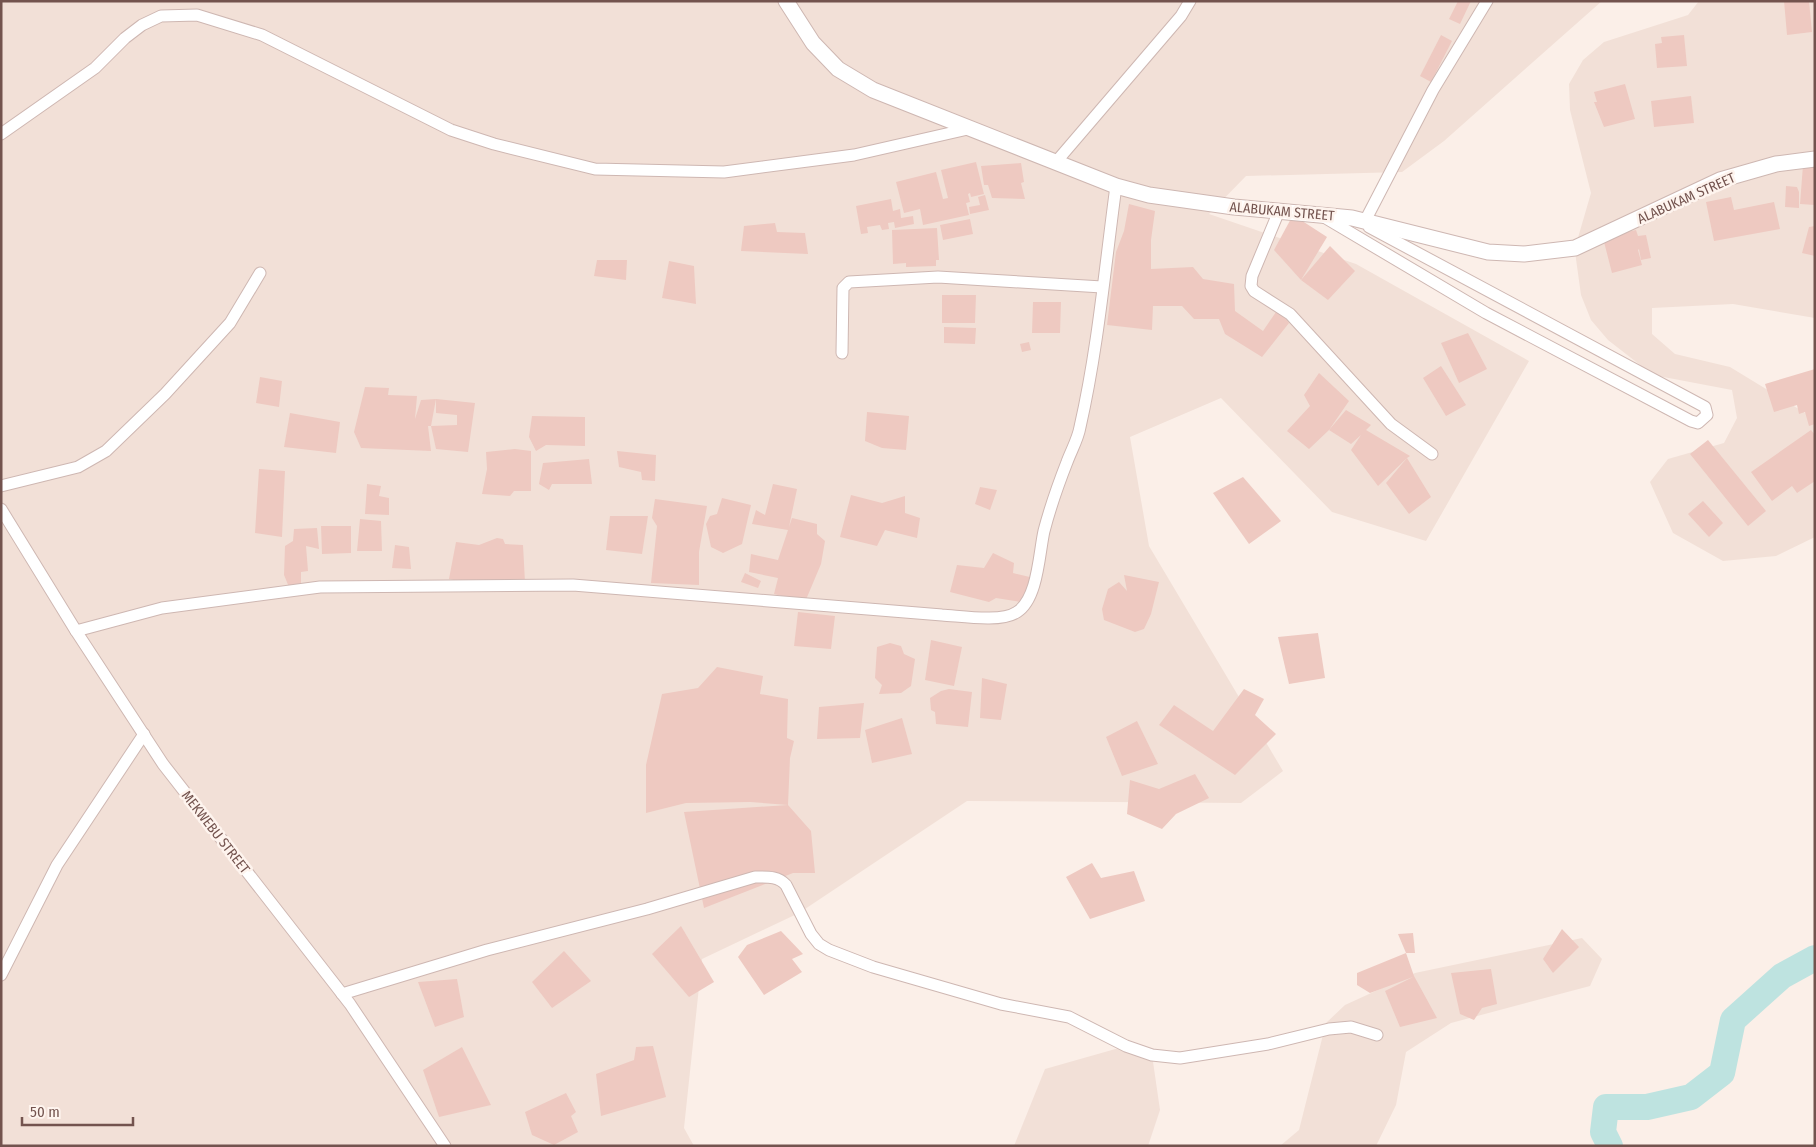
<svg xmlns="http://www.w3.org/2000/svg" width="1816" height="1147" font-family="'Fira Sans Condensed',sans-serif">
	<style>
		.residential { fill: #f2e0d7 }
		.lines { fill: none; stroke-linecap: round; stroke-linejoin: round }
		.river { stroke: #bee3e0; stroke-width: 26 }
		.building { fill: #eec9c1 }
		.minor-casing { stroke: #ceb7b2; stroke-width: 13 }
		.tertiary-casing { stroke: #ceb7b2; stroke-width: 17 }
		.minor { stroke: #fff; stroke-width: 11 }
		.tertiary { stroke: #fff; stroke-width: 15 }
		.labels { text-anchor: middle; stroke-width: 5; stroke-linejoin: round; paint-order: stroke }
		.street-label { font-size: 14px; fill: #73534e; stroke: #fef4ee }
	</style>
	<rect width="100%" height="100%" fill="#fbefe8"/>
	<g class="residential">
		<path d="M1,1H1602L1444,141L1402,172L1246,176L1209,214L1356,264L1529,361L1426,541L1332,512L1221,398L1130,437L1149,546L1283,771L1241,803L967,801L799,913L702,959L684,1128L694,1146H1Z"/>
		<path d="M1699,1H1815V318L1733,304L1652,308V334L1675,354L1730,367L1815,419V537L1776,556L1723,561L1673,533L1650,482L1668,459L1724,443L1737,418L1732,390L1653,375L1608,340L1591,320L1581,295L1576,259L1575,248L1591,193L1570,110L1569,84L1583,60L1604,42L1688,15Z"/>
		<path d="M1582,938L1602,959L1590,986L1451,1023L1406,1052L1396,1105L1376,1146H1280L1299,1130L1326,1023L1345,1005L1415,973Z"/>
		<path d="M1126,1046L1152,1055L1160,1110L1148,1146H1014L1045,1069Z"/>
	</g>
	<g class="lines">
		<path class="river" d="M1610,1146L1603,1132L1606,1107H1647L1691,1097L1722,1073L1733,1020L1782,976L1815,958"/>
	</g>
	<g class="building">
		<path d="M1458,1H1471L1460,24L1449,19Z"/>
		<path d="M1784,1H1809L1812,32L1787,35Z"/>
		<path d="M1441,35L1452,41L1431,82L1420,76Z"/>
		<path d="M1684,35L1687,66L1657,68L1655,44L1662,43L1661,37Z"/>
		<path d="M1625,84L1635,119L1604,127L1594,102H1597L1594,92Z"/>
		<path d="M1691,96L1694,123L1654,127L1651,101Z"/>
		<path d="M976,162L984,194L971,197L970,193L968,194L970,202L966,203L969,215L923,225L920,209L904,213L896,182L936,172L943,199L948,198L941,170Z"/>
		<path d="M1021,163L1024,182L1021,183L1025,199L992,198L988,185H984L981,166Z"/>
		<path d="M1803,165L1815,166V205L1800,204Z"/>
		<path d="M1786,186L1797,187L1799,192V208L1785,207Z"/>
		<path d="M985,195L989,210L970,214L969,207L980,205L978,197Z"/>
		<path d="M1731,197L1734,210L1774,202L1780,229L1714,241L1706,202Z"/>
		<path d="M891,199L893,211L900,209L901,218L913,216L914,224L895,228L894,222L888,223L889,229L882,230L880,225L867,227L868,233L861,234L856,206Z"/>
		<path d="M1129,204L1155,211L1151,240V269L1193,267L1203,279L1234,284L1235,311L1263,331L1278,309L1289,323L1262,357L1225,334L1219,319H1194L1182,306H1153L1152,330L1107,325L1116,252L1124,231Z"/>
		<path d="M1293,215L1327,237L1301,280L1274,250Z"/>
		<path d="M970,219L973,234L943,240L940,225Z"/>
		<path d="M775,223L777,232L805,233L808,254L741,251L744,226Z"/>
		<path d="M1815,226V256L1802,253L1809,227Z"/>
		<path d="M937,228L939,260H936V266L906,267V263L893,264L892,230Z"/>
		<path d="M1636,230L1638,236L1646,235L1651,258L1641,260L1639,249L1638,250L1642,265L1612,273L1603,238Z"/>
		<path d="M1330,246L1355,271L1328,300L1301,280Z"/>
		<path d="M597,260H627L626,280L594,276Z"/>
		<path d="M669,261L694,266L696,304L662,298Z"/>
		<path d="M942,295H976L975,323H942Z"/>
		<path d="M1033,302H1061L1060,333H1032Z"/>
		<path d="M944,327L976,328L975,344L944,343Z"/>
		<path d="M1468,333L1487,369L1459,383L1441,343Z"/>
		<path d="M1029,342L1031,350L1022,352L1020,344Z"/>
		<path d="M1441,366L1466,405L1446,416L1423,378Z"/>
		<path d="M1815,369V424L1809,426L1805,412L1799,414L1797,405L1774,412L1765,384Z"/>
		<path d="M1319,373L1349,401L1329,430L1309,449L1287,431L1310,406L1304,395Z"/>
		<path d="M260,377L282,381L279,407L256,403Z"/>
		<path d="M365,387L389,388L388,395L417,396L415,419L421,400L436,399L431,426L457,425V415L436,413V399L475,403L468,452L436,449L431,426H428L431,451L361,448L354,432Z"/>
		<path d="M1346,410L1371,425L1366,430L1410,456L1407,458L1431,497L1409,514L1386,483L1407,458L1378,486L1351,450L1361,435L1351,444L1329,430Z"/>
		<path d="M867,412L909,416L906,450L882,448L865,441Z"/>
		<path d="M290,413L340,422L336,453L284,447Z"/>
		<path d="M532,416L585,417V446L546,445L536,451L529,437Z"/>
		<path d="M1811,430L1815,435V481L1797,493L1792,486L1772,501L1751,472Z"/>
		<path d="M1708,440L1766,511L1748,526L1690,454Z"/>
		<path d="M515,449L531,451V491H514L510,496L482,494L487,469L486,452Z"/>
		<path d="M617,451L656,455L655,481L642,480L641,472L619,467Z"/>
		<path d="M589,459L592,484H552L549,490L539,484L543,463Z"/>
		<path d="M259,469L285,471L282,537L255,533Z"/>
		<path d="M1243,477L1281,521L1249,544L1213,493Z"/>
		<path d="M367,484L381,486L379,496L389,498V515L365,514Z"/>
		<path d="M773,484L797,489L789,527L792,518L817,524V534L825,541L821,564L805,602L774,594L778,578L749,572L751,554L778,560L788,530L752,524L756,510L765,515Z"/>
		<path d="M980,487L997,490L990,510L975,504Z"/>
		<path d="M851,495L882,503L905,496V513L920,518L917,538L885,530L877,546L840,537Z"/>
		<path d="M722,498L751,505L742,544L723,553L711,547L706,524L710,516L717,514Z"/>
		<path d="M655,499L707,506L699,552V585L651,583L657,526L652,518Z"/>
		<path d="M1703,501L1723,523L1709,537L1688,514Z"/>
		<path d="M610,516H648L642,554L606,550Z"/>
		<path d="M360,519L381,521L382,551H357Z"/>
		<path d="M321,526H351V553L322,554Z"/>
		<path d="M317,528L319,549L306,546L308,571L301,572V586L289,587L284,575L285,546L293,541L294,529Z"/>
		<path d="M497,538L503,539L505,544L523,545L525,582L467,583L449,579L456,542L479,545Z"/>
		<path d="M395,545L409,547L411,569L392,568Z"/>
		<path d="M993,553L1014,563L1013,573L1034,578L1028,603L996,598L989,602L950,592L957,565L984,568Z"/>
		<path d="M745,573L761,581L758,588L741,582Z"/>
		<path d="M1124,575L1159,582L1151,614L1144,629L1135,632L1104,620L1102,609L1108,589L1119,582L1127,591Z"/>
		<path d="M798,612L835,616L831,649L794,646Z"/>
		<path d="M1318,633L1325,678L1289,684L1278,637Z"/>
		<path d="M931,640L962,647L954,686L925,680Z"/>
		<path d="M890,643L901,646L904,654L915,659L911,686L901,693L879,694L882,685L875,678L877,647Z"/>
		<path d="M717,667L763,676L760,694L788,699L787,738L794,741L790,758L788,805L750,802L686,803L646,813V765L662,694L698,688Z"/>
		<path d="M982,678L1007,684L1001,720L980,718Z"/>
		<path d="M949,689L972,692L968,727L936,724L935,712L931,710L930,698L941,691Z"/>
		<path d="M1244,689L1264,699L1255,715L1276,734L1235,775L1159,725L1174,705L1213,731Z"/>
		<path d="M864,703L860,738L817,739L819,707Z"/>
		<path d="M902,718L912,754L872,763L865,730Z"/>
		<path d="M1137,721L1158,764L1122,776L1106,737Z"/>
		<path d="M1195,774L1209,798L1176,814L1162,829L1127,814L1130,780L1159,789Z"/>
		<path d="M788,805L811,831L815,873H793L704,908L684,812Z"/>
		<path d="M1092,863L1101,878L1134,871L1145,901L1090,919L1066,877Z"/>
		<path d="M681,926L714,982L689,997L652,954Z"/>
		<path d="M1562,929L1579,947L1553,973L1543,959Z"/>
		<path d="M781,931L803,954L792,959L802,972L764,995L738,957L747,945Z"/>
		<path d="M1413,933L1415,953H1406L1414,976L1437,1018L1400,1027L1385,991L1413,977L1370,993L1357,985V973L1406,953L1398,934Z"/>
		<path d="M564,951L591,981L552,1008L532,982Z"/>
		<path d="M1491,969L1497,1004L1482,1008L1474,1020L1460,1014L1451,973Z"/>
		<path d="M457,979L464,1017L435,1027L418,982Z"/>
		<path d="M653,1046L666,1097L601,1116L596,1074L634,1060L636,1047Z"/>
		<path d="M462,1047L491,1105L439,1117L423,1070Z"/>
		<path d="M566,1093L576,1112L571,1116L578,1132L554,1145L532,1135L525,1112Z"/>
	</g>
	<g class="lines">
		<defs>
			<g id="minor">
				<path d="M1,134L95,68L125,38L142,25L161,16L197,15L262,35L451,130L494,144L595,169L724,172L854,155L968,129"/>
				<path d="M1056,162L1181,16L1190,1"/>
				<path d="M1279,211L1252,276L1251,286L1254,291L1290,314L1391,424L1432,454"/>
				<path d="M1324,217L1486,313L1691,421L1698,423L1707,415L1705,407L1369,227"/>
				<path d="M1365,221L1433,90L1487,1"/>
				<path d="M842,353L843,288L849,282L938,277L1102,287"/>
				<path d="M1,486L78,467L106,451L165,394L230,323L260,273"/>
				<path d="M1,509L76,631L163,764L350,1004L445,1146"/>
				<path d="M76,631L162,608L320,587L573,585L942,615C961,616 1001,623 1017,612C1038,599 1039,553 1044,531C1050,508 1058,485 1067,462C1071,451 1078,439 1080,427C1098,348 1105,267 1116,186"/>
				<path d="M1,975L57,865L144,734"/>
				<path d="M342,994L487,950L647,909L755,877C767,877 778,876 786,885L811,934L819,944L829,950L873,967L1001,1004L1069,1017L1126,1046L1152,1055L1180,1058L1268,1044L1329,1029L1351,1027L1377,1035"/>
			</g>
			<path id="tertiary" d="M786,1L813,43L838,69L873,90L1116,186L1149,195L1234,207L1352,218L1488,252L1524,254L1575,248L1720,180L1776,164L1815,159"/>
		</defs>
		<use href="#minor" class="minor-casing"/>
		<use href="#tertiary" class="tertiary-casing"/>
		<use href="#minor" class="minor"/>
		<use href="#tertiary" class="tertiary"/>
	</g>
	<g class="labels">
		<g class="street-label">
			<text transform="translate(1686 198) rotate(-24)" y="5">ALABUKAM STREET</text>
			<text transform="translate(1282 211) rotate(5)" y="5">ALABUKAM STREET</text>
			<text transform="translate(216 832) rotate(52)" y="5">MEKWEBU STREET</text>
		</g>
	</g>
	<rect width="1816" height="1147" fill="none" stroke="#73534e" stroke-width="5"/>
	<path d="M22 1117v8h111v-8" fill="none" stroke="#73534e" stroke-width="2.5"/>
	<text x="30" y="1117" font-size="15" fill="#73534e" stroke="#fef4ee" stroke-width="4" paint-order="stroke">50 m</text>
</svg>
